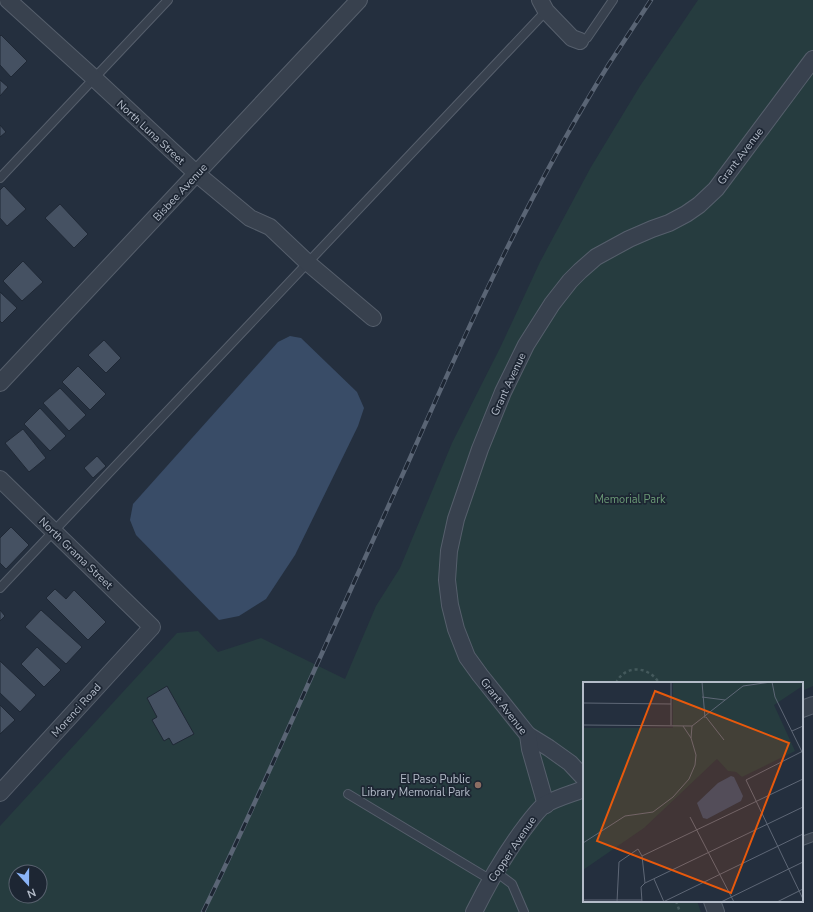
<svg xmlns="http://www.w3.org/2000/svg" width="813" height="912" font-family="'Nunito Sans',sans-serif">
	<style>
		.green { fill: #263c3f; fill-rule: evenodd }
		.water { fill: #394c67 }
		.building { fill: #455162; stroke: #1f2835 }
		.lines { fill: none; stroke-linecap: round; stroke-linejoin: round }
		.lane-casing { stroke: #565f6c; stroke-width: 10 }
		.street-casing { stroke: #565f6c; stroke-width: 18 }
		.path { stroke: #44595c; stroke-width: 2.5; stroke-dasharray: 3 3; stroke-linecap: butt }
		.lane { stroke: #38414e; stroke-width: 8 }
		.street { stroke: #38414e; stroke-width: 16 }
		.rail-casing { stroke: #5a6575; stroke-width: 4.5 }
		.rail { stroke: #1d2633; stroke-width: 3; stroke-dasharray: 9; stroke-linecap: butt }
		.education-dot { fill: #8d6e63; stroke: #1d2633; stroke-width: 1.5 }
		.labels { text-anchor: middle; stroke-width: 3.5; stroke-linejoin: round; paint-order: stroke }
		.street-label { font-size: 11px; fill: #b4bcc9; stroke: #1d2633 }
		.park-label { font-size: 11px; fill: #6b9a76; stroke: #1d2633 }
		.poi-label { font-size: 11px; fill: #b4bcc9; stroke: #1d2633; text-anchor: end }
		.inset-road { fill: none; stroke: #5e6776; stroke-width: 1 }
		.view { fill: #e8590c; fill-opacity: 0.15; stroke: #e8590c; stroke-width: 2 }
		.inset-edge { fill: none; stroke: #b4bcc9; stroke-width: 2 }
	</style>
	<rect width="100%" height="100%" fill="#242f3e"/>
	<path class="green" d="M698,0H813V686L802,691V683H584V901H697L701,912H0V826L177,633L198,631L218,652L261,638L345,679L376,606L400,568L452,443L501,346L540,262L591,167L640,86ZM16,872H40V896H16Z"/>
	<path class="water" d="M290,336L301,338L357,392L364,408L358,426L295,555L266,599L239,616L219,620L136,535L130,520L133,504L278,342Z"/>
	<g class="building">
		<path d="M1,35L27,61L11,77L0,65V36Z"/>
		<path d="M0,80L8,87L0,96Z"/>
		<path d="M0,125L6,132L0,137Z"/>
		<path d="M4,186L26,209L7,226L0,218V190Z"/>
		<path d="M60,204L88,234L74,248L45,218Z"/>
		<path d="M23,261L43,282L22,301L3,281Z"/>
		<path d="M0,292L17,308L2,323L0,321Z"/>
		<path d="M104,340L121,358L106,373L88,355Z"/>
		<path d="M78,366L106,394L90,410L62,382Z"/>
		<path d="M60,388L86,415L69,431L43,403Z"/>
		<path d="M40,408L66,436L50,451L24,424Z"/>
		<path d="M23,429L46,458L29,472L5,443Z"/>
		<path d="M97,456L106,466L93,478L84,468Z"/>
		<path d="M11,527L29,545L6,569L0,563V538Z"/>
		<path d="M55,589L66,599L74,590L106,622L88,640L46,598Z"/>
		<path d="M0,610L5,616L0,621Z"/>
		<path d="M41,610L82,647L66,664L25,627Z"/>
		<path d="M37,647L61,670L44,687L21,664Z"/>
		<path d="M0,661L36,695L20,712L0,693Z"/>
		<path d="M167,686L194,734L173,745L169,738L164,741L152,720L157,717L147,698Z"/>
		<path d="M0,705L15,720L0,734Z"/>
	</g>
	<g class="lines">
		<defs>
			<g id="lane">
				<path d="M580,41L587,38L613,0"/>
				<path d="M0,178L168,0"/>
				<path d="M0,588L546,11"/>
				<path d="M348,794L491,880"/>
				<path d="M802,841L813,837"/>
				<path d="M496,872L512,884L524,912"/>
			</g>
			<g id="street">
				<path d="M8,0L94,78L197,174L250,218L270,227L308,263L373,318"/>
				<path d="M540,0L546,11L572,38L580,41"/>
				<path d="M0,383L359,0"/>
				<path d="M0,479L152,627L0,793"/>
				<path d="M802,709L813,705"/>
				<path d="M528,735L549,748L570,763L584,778"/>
				<path d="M546,805L530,749L528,735L480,675L467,657L456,629L450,605L447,580L449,551L456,519L480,449L503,392L526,345L552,304L570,281L580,271L596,257L629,239L652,229L669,223L686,214L699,205L716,189L813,59"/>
				<path d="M712,901L716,912"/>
				<path d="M474,912C489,882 506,852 526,826C532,818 537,811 544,805C556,798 571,794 584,789"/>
			</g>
		</defs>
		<use href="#lane" class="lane-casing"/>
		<use href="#street" class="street-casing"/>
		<g class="path">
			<path d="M616,683C625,664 649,666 659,683"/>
			<path d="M676,901L680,912"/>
		</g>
		<use href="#lane" class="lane"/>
		<use href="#street" class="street"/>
		<defs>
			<path id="rail" d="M203,912C242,833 278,752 314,671C346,599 379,528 411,456C470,322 531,189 609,64C623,43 637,21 651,0"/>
		</defs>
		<use href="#rail" class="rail-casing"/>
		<use href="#rail" class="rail"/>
	</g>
	<circle class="education-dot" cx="478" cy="785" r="4"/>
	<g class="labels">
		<g class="street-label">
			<text transform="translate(151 132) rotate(43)" y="4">North Luna Street</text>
			<text transform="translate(740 156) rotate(-53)" y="4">Grant Avenue</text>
			<text transform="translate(180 192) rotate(-47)" y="4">Bisbee Avenue</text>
			<text transform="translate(508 384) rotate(-65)" y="4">Grant Avenue</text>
			<text transform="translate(76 553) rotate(44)" y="4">North Grama Street</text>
			<text transform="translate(504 706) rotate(52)" y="4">Grant Avenue</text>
			<text transform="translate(76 710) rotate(-48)" y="4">Morenci Road</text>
			<text transform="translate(512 849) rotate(-56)" y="4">Copper Avenue</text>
		</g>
		<g class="park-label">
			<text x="630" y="503">Memorial Park</text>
		</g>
		<g class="poi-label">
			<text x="470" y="783">El Paso Public<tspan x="470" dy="13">Library Memorial Park</tspan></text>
		</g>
	</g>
	<g transform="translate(583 682)">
		<rect width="220" height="220" fill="#242f3e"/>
		<path d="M90,0H220L218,5L191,23L212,69L159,95L153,90L145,89L134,77L61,146L0,188V46H90Z" fill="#263c3f"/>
		<path d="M148,94L151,95L160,114L158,119L124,137L120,136L114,121L135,101Z" fill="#394c67"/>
		<path class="inset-road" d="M119,0L122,36M189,0L192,15L220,72M119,15L142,18M0,21L88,22M123,35L141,58M0,43L109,44L160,4L188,0M88,43V0M100,44L108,56M209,49L220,44M220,69L163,98L220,217M107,135L151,220M0,161L42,134L70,130L90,115L106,97L112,83L113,73L108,56L109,44M59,174L220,97M71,197L81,220M62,201L220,125M0,218H59M34,220L36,180L55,167L59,174L62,201L58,205L59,220M80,220L220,152M138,220L220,180M194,220L220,207"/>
		<path class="view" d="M72,9L206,61L148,211L14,159Z"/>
		<rect width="220" height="220" class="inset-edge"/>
	</g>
	<g transform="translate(28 884) rotate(159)"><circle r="19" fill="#1d2633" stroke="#59626f"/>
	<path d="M0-3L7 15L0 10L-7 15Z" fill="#8ab4f8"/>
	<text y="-6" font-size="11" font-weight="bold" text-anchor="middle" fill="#b4bcc9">N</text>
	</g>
</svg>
